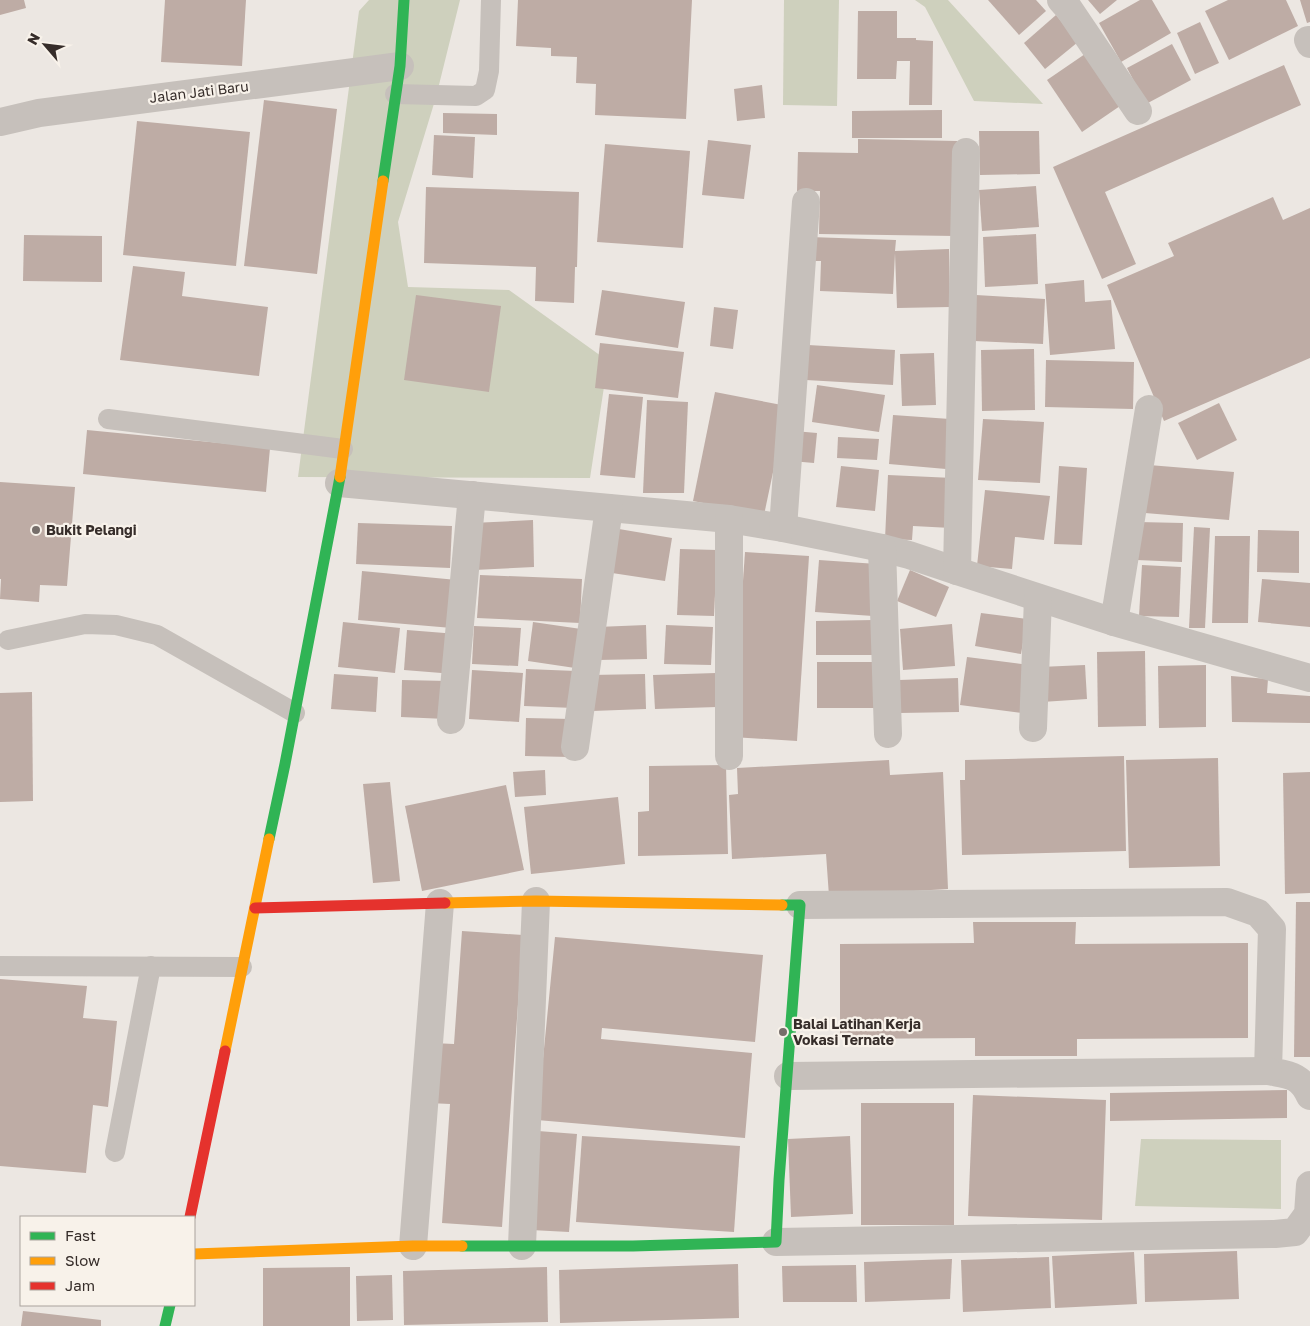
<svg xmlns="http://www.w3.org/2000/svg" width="1310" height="1326" font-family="'Golos Text',sans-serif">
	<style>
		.green { fill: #ced0bd }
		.building { fill: #beaca5 }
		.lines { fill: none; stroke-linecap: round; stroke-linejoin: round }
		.lane { stroke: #c6c0bb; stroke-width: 20 }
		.street { stroke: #c6c0bb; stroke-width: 28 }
		.fast { stroke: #30b455; stroke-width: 11 }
		.slow { stroke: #ff9f0a; stroke-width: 11 }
		.jam { stroke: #e5322d; stroke-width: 11 }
		.poi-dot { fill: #766e6a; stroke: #f8f2ea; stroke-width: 2 }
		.labels { text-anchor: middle; stroke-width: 4.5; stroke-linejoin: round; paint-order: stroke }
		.street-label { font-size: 14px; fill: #362d2a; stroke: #f8f2ea }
		.poi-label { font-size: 14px; font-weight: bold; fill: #362d2a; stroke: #f8f2ea; text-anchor: start }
	</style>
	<rect width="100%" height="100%" fill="#ece7e2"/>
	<g class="green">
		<path d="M369,0H460L436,97L398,222L408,287L509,290L608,361L590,478L298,477L359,11Z"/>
		<path d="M784,0H839L837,106L783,105Z"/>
		<path d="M915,0H948L1043,104L974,101L925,7Z"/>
		<path d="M1141,1139L1281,1140V1209L1135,1206Z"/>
	</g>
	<g class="building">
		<path d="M0,0H24L26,8L0,15Z"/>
		<path d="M165,0H246L242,66L161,62Z"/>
		<path d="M518,0H692L686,119L595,115L596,84L576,83L577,57L551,56V48L516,46Z"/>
		<path d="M988,0H1036L1046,11L1019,35Z"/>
		<path d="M1088,0H1117L1100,14Z"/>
		<path d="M1140,0H1152L1171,33L1121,62L1099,23Z"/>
		<path d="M1228,0H1286L1298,26L1229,60L1205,11Z"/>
		<path d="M1300,0H1310V22L1307,23Z"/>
		<path d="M858,11H897V38H916V40L933,41L932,105H909L910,61H897L896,79H857Z"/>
		<path d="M1056,15L1078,42L1045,69L1024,43Z"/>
		<path d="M1200,22L1219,63L1195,74L1177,33Z"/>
		<path d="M1172,44L1191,80L1146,104L1127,68Z"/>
		<path d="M1085,54L1120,106L1082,132L1047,80Z"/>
		<path d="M1284,65L1301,105L1105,192L1136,264L1102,279L1053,167Z"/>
		<path d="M762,85L765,118L737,121L734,89Z"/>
		<path d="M264,100L337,109L317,274L244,266Z"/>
		<path d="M942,110V138H852V111Z"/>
		<path d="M443,113L497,114V135L443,133Z"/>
		<path d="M137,121L250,132L236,266L123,255Z"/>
		<path d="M979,131H1039L1040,174L980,175Z"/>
		<path d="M434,135L475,137L473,178L432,175Z"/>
		<path d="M858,139L957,141L955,236L819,234L820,191H797L798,152L858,153Z"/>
		<path d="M708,140L751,145L744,199L702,195Z"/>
		<path d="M605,144L690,151L683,248L597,242Z"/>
		<path d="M1036,186L1039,227L982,231L979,190Z"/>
		<path d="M426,187L579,192L577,267H575L574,303L535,301L536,267L424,263Z"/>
		<path d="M1273,197L1283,220L1310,208V358L1164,421L1107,285L1174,256L1168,243Z"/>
		<path d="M1036,234L1038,284L985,287L983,237Z"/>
		<path d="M24,235L102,236V282L23,281Z"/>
		<path d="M810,237L896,240L895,251L949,249L950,307L897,308L895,253L893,294L820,291L821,261H809Z"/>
		<path d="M133,266L185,272L182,296L268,307L259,376L120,360Z"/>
		<path d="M1084,280L1085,302L1111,300L1115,349L1050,355L1045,284Z"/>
		<path d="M602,290L685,302L678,348L595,335Z"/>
		<path d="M416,295L501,306L489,392L404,380Z"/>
		<path d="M976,295L1045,299L1043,344L974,341Z"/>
		<path d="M714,307L738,310L733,349L710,346Z"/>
		<path d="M600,343L684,352L678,398L595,388Z"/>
		<path d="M808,345L895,350L893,385L806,380Z"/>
		<path d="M1034,349L1035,410L982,411L981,350Z"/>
		<path d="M934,353L936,405L902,406L900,354Z"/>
		<path d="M1046,360L1134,362L1133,409L1045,407Z"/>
		<path d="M817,385L885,395L879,432L812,422Z"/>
		<path d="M715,392L787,406L764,515L693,501Z"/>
		<path d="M609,394L643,397L635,478L600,475Z"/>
		<path d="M647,400L688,402L684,493H643Z"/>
		<path d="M1219,403L1237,440L1197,460L1178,423Z"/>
		<path d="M893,415L950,419L946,469L889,464Z"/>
		<path d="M983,419L1044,422L1040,483L978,480Z"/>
		<path d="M87,430L270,448L266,492L83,474Z"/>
		<path d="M794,431L817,433L814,463L791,461Z"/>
		<path d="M838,437L879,439L877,460L837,458Z"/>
		<path d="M1149,465L1234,472L1229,520L1145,513Z"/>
		<path d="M841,466L879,470L875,511L836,507Z"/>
		<path d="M1059,466L1087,468L1082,545L1054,544Z"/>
		<path d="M888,475L953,478L951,528L913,526L912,540L885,539Z"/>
		<path d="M0,482L75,487L67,586L40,585L39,602L0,599L1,579H0Z"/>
		<path d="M985,490L1050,496L1044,540L1015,537L1012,569L977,566Z"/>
		<path d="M533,520L534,567L474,570L472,523Z"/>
		<path d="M1138,522L1183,523L1182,562L1137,560Z"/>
		<path d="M358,523L452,526L450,568L356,564Z"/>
		<path d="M1194,527L1210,528L1205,628H1189Z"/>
		<path d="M619,529L672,538L665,581L612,573Z"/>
		<path d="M1258,530L1299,531V573L1257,572Z"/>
		<path d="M1215,536H1250L1248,623H1212Z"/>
		<path d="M680,549L717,550L714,616L677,615Z"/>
		<path d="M745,552L809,556L797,741L732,737Z"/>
		<path d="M819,560L877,564L873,616L815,612Z"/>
		<path d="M1142,565L1181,567L1179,617L1139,616Z"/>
		<path d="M910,570L949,587L936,617L897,601Z"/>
		<path d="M362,571L457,580L452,628L358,620Z"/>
		<path d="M480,575L582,579L580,623L477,618Z"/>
		<path d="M1262,579L1310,583V627L1258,622Z"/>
		<path d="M981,613L1027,619L1021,654L975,646Z"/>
		<path d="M874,620V655H816V621Z"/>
		<path d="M343,622L400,628L395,673L338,667Z"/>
		<path d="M533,622L581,629L575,668L528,661Z"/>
		<path d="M952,624L955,666L903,670L900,629Z"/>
		<path d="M646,625L647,659L598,660L597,627Z"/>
		<path d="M666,625L713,627L711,665L664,664Z"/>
		<path d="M474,626L521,628L518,666L472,664Z"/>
		<path d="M407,630L457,634L454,674L404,670Z"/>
		<path d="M1145,651L1146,726L1098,727L1097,652Z"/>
		<path d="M967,657L1029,665L1022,713L960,705Z"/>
		<path d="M817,662H875L876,708H817Z"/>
		<path d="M1085,665L1087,699L1042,702L1040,667Z"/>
		<path d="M1206,665V727L1159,728L1158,666Z"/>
		<path d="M526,669L576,671L574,708L524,706Z"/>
		<path d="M472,670L523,673L519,722L469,719Z"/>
		<path d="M716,673L717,707L655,709L653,675Z"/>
		<path d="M334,674L378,677L376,712L331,709Z"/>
		<path d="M645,674L646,709L592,711L591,675Z"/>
		<path d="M1231,676L1268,679L1267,693L1310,696V723L1232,722Z"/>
		<path d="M958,678L959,712L899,713V680Z"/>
		<path d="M402,680L448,681L446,719L401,717Z"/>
		<path d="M32,692L33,801L0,802V693Z"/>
		<path d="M526,718L571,719L570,757L525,756Z"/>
		<path d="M1124,756L1126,851L962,855L960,780H965V760Z"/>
		<path d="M1218,758L1220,866L1129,868L1126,760Z"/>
		<path d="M889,760L890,775L943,772L948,889L829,896L826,854L732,859L729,795L738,794L737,768Z"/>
		<path d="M726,765L728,854L638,856V812L649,811V766Z"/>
		<path d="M545,770L546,795L515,797L513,772Z"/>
		<path d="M1310,772V893L1285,894L1283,773Z"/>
		<path d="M390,782L400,881L373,883L363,784Z"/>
		<path d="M506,785L524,870L422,891L405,806Z"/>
		<path d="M618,797L625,864L531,874L524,807Z"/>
		<path d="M1296,902H1310V1057H1294Z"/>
		<path d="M973,922H1076L1075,944L1248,943V1038L1077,1039V1056H975V1038L840,1039V944L974,943Z"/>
		<path d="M462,931L523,935L502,1227L442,1223L450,1104L429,1103L433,1043L454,1044Z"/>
		<path d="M555,937L763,955L755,1042L602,1028L601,1039L752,1053L745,1138L537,1120Z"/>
		<path d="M0,979L87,986L83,1018L117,1021L108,1107L93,1105L86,1173L0,1166Z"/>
		<path d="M1287,1090V1118L1110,1121V1093Z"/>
		<path d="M973,1095L1106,1100L1102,1220L968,1216Z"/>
		<rect x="861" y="1103" width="93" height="122"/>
		<path d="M538,1131L577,1134L569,1232L531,1230Z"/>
		<path d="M582,1136L740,1146L734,1232L576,1222Z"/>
		<path d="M850,1136L853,1214L791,1217L788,1139Z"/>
		<path d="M1237,1251L1239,1299L1145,1302L1144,1254Z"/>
		<path d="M1134,1252L1137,1304L1055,1308L1052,1256Z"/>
		<path d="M1049,1257L1051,1308L963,1312L961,1260Z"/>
		<path d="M952,1259L950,1299L865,1302L864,1262Z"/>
		<path d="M738,1264L739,1318L560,1323L559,1270Z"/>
		<path d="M856,1265L857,1302H783L782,1266Z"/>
		<path d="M350,1267V1326H263V1268Z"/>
		<path d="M547,1267L548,1322L404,1325L403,1271Z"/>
		<path d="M392,1275L393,1320L357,1321L356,1276Z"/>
		<path d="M23,1311L101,1320V1326H21Z"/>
	</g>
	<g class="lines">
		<g class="lane">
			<path d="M395,94L476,96L485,90L489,71L491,0"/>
			<path d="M108,419L343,449"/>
			<path d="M8,640L85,624L116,625L157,635L295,713"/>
			<path d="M0,966L242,967"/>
			<path d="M115,1152L151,966"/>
		</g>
		<g class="street">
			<path d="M1061,0L1069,9L1138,111"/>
			<path d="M1308,40L1310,44"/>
			<path d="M0,122L39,113L400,66"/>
			<path d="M339,483L729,519L783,528L882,548L909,555L957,571L1114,622L1310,678"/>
			<path d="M783,528L806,202"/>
			<path d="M882,548L888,734"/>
			<path d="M957,571L966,152"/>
			<path d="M1114,622L1149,409"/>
			<path d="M451,720L472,495"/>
			<path d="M1033,728L1038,598"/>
			<path d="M575,747L609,508"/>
			<path d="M729,756V519"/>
			<path d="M800,905L1227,902L1258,913L1272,929L1268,1071C1288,1075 1300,1074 1310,1096"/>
			<path d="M788,1076L1268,1071"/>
			<path d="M776,1242L1275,1234L1295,1232L1308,1214L1310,1185"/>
			<path d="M413,1246L440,903"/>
			<path d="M522,1246L536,901"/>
		</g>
		<g class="fast">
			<path d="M383,181L400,66L404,0"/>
			<path d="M269,839L285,764L340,477"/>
			<path d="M462,1246H633L776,1242L779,1180L800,905H782"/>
			<path d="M165,1326L170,1305"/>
		</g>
		<g class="slow">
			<path d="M340,477L383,181"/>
			<path d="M445,903L536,901L782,905"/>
			<path d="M225,1051L269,839"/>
			<path d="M194,1254L413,1246H462"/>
		</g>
		<g class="jam">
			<path d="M255,908L445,903"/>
			<path d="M190,1217L225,1051"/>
		</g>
	</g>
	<g class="poi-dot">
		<circle cx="36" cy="530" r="5"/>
		<circle cx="783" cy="1032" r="5"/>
	</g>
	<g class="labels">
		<g class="street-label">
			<text transform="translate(199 92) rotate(-7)" y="5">Jalan Jati Baru</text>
		</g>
		<g class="poi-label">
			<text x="46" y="535">Bukit Pelangi</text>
			<text x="793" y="1029">Balai Latihan Kerja<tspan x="793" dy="16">Vokasi Ternate</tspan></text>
		</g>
	</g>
	<rect x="20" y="1216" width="175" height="90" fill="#f8f2ea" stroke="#aaa39d"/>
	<rect x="30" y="1232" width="25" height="8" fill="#30b455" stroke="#aaa39d"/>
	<text x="65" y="1241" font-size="15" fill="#362d2a">Fast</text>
	<rect x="30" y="1257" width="25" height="8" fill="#ff9f0a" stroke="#aaa39d"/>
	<text x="65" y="1266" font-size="15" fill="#362d2a">Slow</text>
	<rect x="30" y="1282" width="25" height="8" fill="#e5322d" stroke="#aaa39d"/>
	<text x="65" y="1291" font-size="15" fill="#362d2a">Jam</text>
	<g transform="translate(45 45) rotate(298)" stroke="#f8f2ea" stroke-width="4" paint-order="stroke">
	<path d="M0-4L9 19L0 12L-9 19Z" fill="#362d2a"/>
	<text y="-8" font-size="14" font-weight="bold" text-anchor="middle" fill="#362d2a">N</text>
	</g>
</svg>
